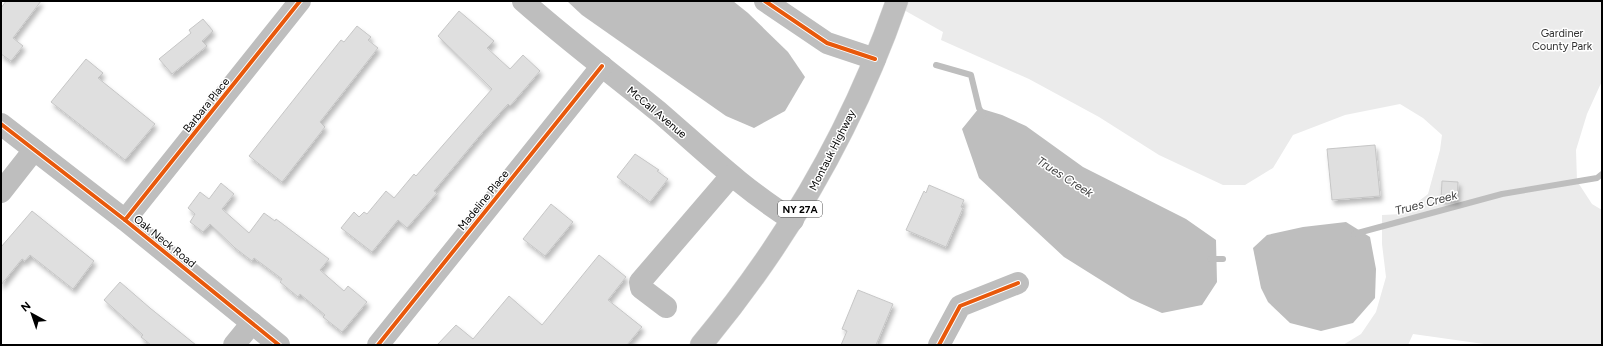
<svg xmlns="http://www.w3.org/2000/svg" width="1603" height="346" font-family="Figtree,sans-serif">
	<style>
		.green { fill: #ebebeb }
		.water { fill: #bebebe }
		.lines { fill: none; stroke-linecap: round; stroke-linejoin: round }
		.stream { stroke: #bebebe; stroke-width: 6 }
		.building { fill: #dfdfdf; stroke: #c6c6c6; filter: url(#shadow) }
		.major-casing { stroke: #dbdbdb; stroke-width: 23 }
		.minor { stroke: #bebebe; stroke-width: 22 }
		.major { stroke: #bebebe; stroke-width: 22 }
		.cycleway-casing { stroke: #fff; stroke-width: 6 }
		.cycleway { stroke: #e8590c; stroke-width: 4 }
		.labels { text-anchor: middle; stroke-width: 3; stroke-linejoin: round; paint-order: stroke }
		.shield { fill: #fff; stroke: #4c4c4c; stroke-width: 1 }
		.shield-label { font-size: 10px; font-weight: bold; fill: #000 }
		.park-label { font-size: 11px; fill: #323232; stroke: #fff }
		.street-label { font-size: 11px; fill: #000; stroke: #fff }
		.water-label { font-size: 12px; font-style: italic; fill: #434343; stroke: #fff }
	</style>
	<defs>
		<filter id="shadow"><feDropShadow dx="2.5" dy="4.5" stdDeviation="2" flood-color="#0004"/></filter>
	</defs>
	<rect width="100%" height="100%" fill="#fff"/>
	<path class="green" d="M897,1H1602V81L1587,114L1576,150L1577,181L1592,204L1602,210V345H1491L1413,334L1408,345H1343L1361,334L1376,312L1386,277L1382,244V215L1402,214L1428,194L1440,150L1442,135L1423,118L1400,104L1345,115L1293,135L1273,168L1245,185H1223L1159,155L1099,117L1029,79L941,40L943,32L895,5Z"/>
	<g class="water">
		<path d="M567,1H733L748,13L788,52L805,77L785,111L754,128L726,116L582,15Z"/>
		<path d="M979,108L1002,115L1026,126L1083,167L1186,219L1216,240L1217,282L1202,305L1162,313L1131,299L1064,257L979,178L962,129Z"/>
		<path d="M1346,222L1370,237L1376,269L1375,298L1353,323L1321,331L1290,323L1268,302L1261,288L1253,248L1267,235L1303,227Z"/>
	</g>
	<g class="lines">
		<g class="stream">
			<path d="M936,65L971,75L979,108L983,115"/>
			<path d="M1354,234L1502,194L1597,178L1602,174"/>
			<path d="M1210,259H1223"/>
		</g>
	</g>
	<g class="building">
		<path d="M6,1H41L13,38L23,46L11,61L1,54V8Z"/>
		<path d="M459,11L494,41L487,48L510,69L523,55L540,71L510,106L508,104L482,133L434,191L437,193L407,228L398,220L372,252L341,228L354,212L359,217L364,212L367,214L386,191L394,198L414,174L416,176L492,89L438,36Z"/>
		<path d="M203,19L213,31L202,41L207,46L172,74L159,59L191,33L189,30Z"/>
		<path d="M357,26L371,37L368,40L378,48L320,122L325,127L282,182L249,156L341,40L344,42Z"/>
		<path d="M86,59L103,73L98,78L155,124L125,160L51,102Z"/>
		<path d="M1375,145L1380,196L1332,200L1327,149Z"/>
		<path d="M635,154L659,170L657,171L668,179L650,202L617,177Z"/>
		<path d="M1442,181L1458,182L1457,200L1441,199Z"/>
		<path d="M221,183L234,194L222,209L249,233L264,213L275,221L276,219L329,259L320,270L344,291L348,286L367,302L342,332L323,317L325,315L300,294L298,297L280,282L282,279L254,258L252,261L235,248L210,224L203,232L190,222L195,214L188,208L200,192L209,199Z"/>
		<path d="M929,185L964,200L961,207L963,208L946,247L906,230L924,191L926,193Z"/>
		<path d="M551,204L573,222L545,256L523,239Z"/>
		<path d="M32,211L94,261L73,289L30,255L25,261L22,259L1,285V247Z"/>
		<path d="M599,255L626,277L608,300L642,327L627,345H437L456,325L473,339L509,296L542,325Z"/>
		<path d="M120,282L150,308L196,345H151L141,337L143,335L104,300Z"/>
		<path d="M858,290L893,304L876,345H841L847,331L842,329Z"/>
	</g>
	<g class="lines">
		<defs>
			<path id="major" d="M701,345C787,242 853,128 897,1"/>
		</defs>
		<use href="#major" class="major-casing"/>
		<g class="minor">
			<path d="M523,1C567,40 614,75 659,112C703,150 744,190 793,220"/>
			<path d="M765,1L827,43L875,59"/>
			<path d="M1,124L125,220L279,345"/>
			<path d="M1,192L34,150"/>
			<path d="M125,220L300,1"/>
			<path d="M666,307L641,288L640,282L731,176"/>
			<path d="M234,345L252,323"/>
			<path d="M378,345L602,66"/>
			<path d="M939,345L960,306L1018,283"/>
		</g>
		<use href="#major" class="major"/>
		<defs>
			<g id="cycleway">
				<path d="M765,1L827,43L875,59"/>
				<path d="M1,124L125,220L279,345"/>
				<path d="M125,220L300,1"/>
				<path d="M378,345L602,66"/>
				<path d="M939,345L960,306L1018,283"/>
			</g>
		</defs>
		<use href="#cycleway" class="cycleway-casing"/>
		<use href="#cycleway" class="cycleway"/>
	</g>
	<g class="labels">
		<rect class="shield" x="778" y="201" width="44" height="16" rx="3"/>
		<g class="shield-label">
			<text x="800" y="213">NY 27A</text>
		</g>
		<g class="park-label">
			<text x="1562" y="37">Gardiner<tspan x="1562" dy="13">County Park</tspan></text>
		</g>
		<g class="street-label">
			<text transform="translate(206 105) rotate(-51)" y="4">Barbara Place</text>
			<text transform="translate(657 112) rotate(40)" y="4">McCall Avenue</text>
			<text transform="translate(832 150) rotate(-63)" y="4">Montauk Highway</text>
			<text transform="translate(483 200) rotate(-51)" y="4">Madeline Place</text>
			<text transform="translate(165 241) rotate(39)" y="4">Oak Neck Road</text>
		</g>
		<g class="water-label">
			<text transform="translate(1065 177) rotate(33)" y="4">Trues Creek</text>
			<text transform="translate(1426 203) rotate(-15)" y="4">Trues Creek</text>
		</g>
	</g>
	<rect width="1603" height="346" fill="none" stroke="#000000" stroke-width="4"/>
	<g transform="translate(32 314) rotate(320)" stroke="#ffffff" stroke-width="3" paint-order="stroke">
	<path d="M0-3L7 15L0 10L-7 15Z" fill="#000000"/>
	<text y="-6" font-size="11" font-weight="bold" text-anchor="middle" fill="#000000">N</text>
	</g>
</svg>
